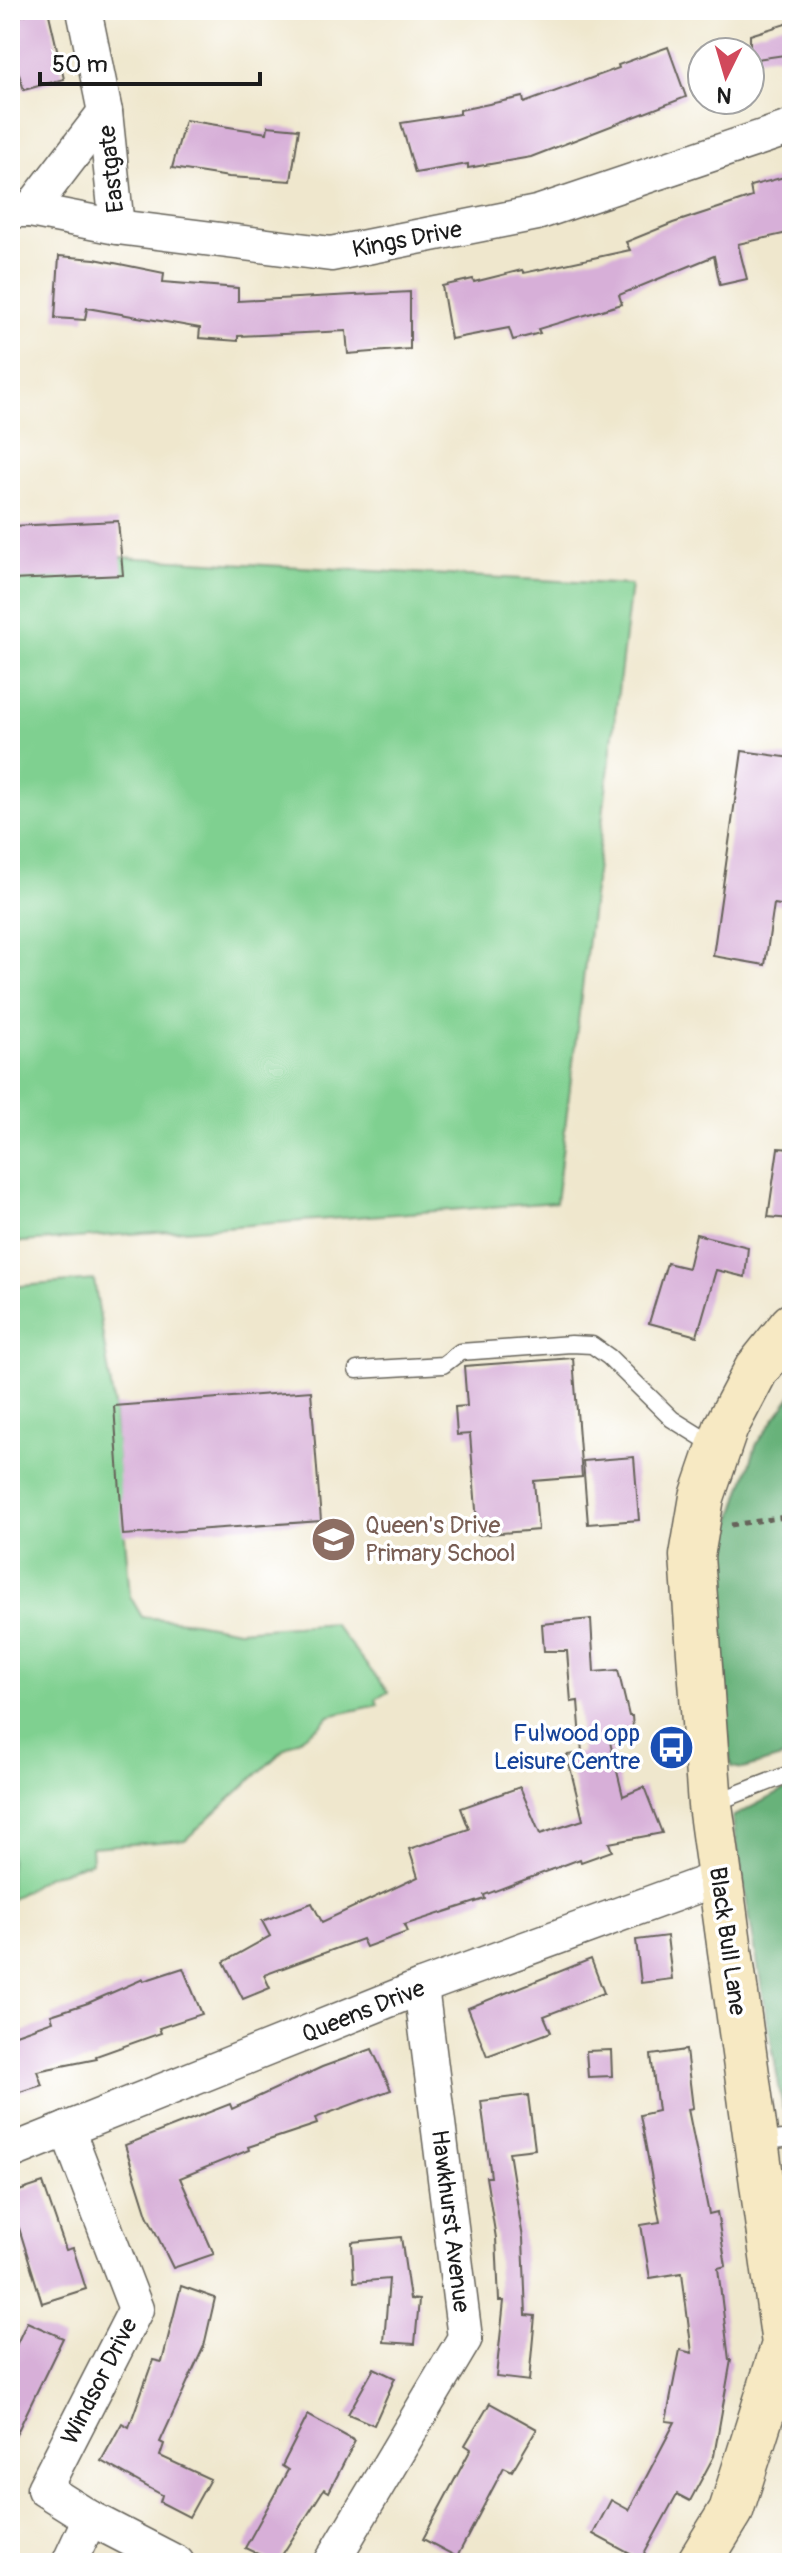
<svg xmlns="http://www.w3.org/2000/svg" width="802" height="2573" font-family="Pangolin,sans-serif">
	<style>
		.green { fill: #7fd090; stroke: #4e7656; stroke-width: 2 }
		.forest { fill: #67b27a; stroke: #42674b; stroke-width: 2 }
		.building { fill: #d7afd8 }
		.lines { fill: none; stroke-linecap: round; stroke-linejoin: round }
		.lane-casing { stroke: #66635a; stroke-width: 19 }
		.street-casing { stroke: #66635a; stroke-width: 37 }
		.secondary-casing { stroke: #66635a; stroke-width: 47 }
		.path { stroke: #66635a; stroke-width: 5; stroke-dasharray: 6 6; stroke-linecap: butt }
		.lane { stroke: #fff; stroke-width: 16 }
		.street { stroke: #fff; stroke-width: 34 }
		.secondary { stroke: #f7e9c3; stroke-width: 44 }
		.labels { text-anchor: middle; stroke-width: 7; stroke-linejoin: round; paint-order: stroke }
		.street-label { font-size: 24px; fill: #1c1c1c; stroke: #fff }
		.education-label { font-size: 24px; fill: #785e54; stroke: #fff; text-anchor: start }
		.transit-label { font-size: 24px; fill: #164399; stroke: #fff; text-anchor: end }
	</style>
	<rect width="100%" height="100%" fill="#fff"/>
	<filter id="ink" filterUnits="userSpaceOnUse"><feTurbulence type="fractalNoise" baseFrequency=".0125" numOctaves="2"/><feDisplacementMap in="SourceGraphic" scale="16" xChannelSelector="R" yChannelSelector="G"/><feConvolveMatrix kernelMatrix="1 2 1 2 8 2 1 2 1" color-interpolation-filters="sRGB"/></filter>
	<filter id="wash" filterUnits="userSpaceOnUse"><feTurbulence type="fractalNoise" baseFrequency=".006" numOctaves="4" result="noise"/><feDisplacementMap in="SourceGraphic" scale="32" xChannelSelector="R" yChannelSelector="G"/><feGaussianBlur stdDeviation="1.8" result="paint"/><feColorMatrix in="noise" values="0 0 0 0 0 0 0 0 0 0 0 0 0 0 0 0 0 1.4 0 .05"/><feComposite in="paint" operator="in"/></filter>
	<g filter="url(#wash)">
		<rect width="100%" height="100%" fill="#efe7cd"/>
		<g class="green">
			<path d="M10,551L631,585L556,1202L10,1243Z"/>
			<path d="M94,1280L114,1406L130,1596L142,1617L194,1622L238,1630L333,1623L388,1692L376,1699L378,1705L329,1716L321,1725L287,1747L185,1840L91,1847L92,1862L46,1877L10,1900V1287Z"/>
		</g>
		<g class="forest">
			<path d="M792,1395V1755L743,1769L731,1767L720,1683L721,1604L730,1525L757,1443Z"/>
			<path d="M792,1786V2109H783L732,1817Z"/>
		</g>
		<g id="blocks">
			<g class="building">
				<path d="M40,10H48L64,79L24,90L10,46V19Z"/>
				<path d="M792,22V54L750,60V35Z"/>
				<path d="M668,47L686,97L531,157L468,168V164L415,173L401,123L460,114V110L523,97L524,103L619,68L618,65Z"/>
				<path d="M185,120L267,133L268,126L299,129L291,181L229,177L172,168Z"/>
				<path d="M792,175V232L738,244L747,279L720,285L714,256L619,295L622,304L538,329L540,333L513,340L509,328L451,339L442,286L473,279L474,282L522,270L524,273L630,250L626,242L673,223L752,197L750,186Z"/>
				<path d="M59,256L95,259L164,273L163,282L238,288V301L410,292V349L348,354L346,331L238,336V341L199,338L200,328L87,308L85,320L55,318Z"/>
				<path d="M118,521L123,575L12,580V526Z"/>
				<path d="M742,751L792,758V907L774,904L765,965L713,956Z"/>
				<path d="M778,1148L792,1149V1219L768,1217Z"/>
				<path d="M696,1234L748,1247L745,1277L716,1270L697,1336L649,1323L667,1263L688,1268Z"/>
				<path d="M573,1358L582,1477L534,1481L538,1530L478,1535L470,1434L457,1435L455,1407L467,1406L464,1366Z"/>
				<path d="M311,1391L321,1521L123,1535L114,1406Z"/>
				<path d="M634,1457L639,1520L588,1524L583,1461Z"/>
				<path d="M591,1619L594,1672L618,1670L629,1716H632L634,1742H610L623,1796L644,1787L662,1833L609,1843L612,1851L581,1862L580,1859L484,1895L485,1899L404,1925L407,1932L366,1947L362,1939L264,1975L270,1988L243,1999L224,1962L270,1936L262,1921L312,1903L322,1922L418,1877L409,1849L469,1829L461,1808L520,1787L540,1834L583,1820L567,1755L582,1753L578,1701L571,1702L567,1651H544L542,1624Z"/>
				<path d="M667,1936L672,1979L641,1983L636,1940Z"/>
				<path d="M591,1959L604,1993L544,2016L551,2032L487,2056L468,2008Z"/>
				<path d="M183,1968L202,2014L159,2028L161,2033L96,2056L97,2059L37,2071L42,2085L10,2095V2036L53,2021L51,2015L88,2003L143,1979V1981Z"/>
				<path d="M372,2049L391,2090L315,2118L317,2124L248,2147L249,2150L180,2178L214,2254L173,2268L147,2215L125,2145L230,2104L232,2109L322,2067Z"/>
				<path d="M611,2050L612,2076L588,2077L586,2051Z"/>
				<path d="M686,2050L693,2108L688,2109L709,2214L717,2212L726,2266L718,2268L729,2360H731L714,2456L690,2501L677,2494L641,2560L593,2534L611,2500L629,2510L675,2422L666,2421L680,2350L692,2353L682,2273L650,2278L641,2225L660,2222L640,2115L658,2111L651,2055Z"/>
				<path d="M528,2095L535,2149L509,2152L523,2238L526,2315L535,2316L529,2381L496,2377L504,2301H499L496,2238L486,2177H491L481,2101Z"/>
				<path d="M43,2183L66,2250L73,2248L86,2289L42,2303L19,2228L10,2231V2194Z"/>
				<path d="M401,2237L410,2299L419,2300L415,2344L384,2342L389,2279L354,2282L352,2242Z"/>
				<path d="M181,2286L215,2298L204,2346L160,2442L164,2444L160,2456L210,2479L189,2517L160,2502L162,2495L101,2461L122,2423L129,2427L153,2360L162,2362Z"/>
				<path d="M27,2322L63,2338L10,2447V2358Z"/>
				<path d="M374,2368L395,2378L374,2425L348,2414Z"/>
				<path d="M490,2403L537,2429L512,2471L504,2467L457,2557L423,2539L471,2449L465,2445Z"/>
				<path d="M308,2415L355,2441L329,2492L324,2489L277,2563L245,2548L288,2470L282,2466Z"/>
			</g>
		</g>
	</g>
	<g filter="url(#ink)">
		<use href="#blocks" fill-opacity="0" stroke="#66635a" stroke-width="2"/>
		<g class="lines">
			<defs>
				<g id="lane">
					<path d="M357,1370L443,1365L460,1352L571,1344L592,1345L609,1357L672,1419L717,1447"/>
					<path d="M711,1804L792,1773"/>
					<path d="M757,2142L792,2138"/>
				</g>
				<g id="street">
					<path d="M84,10L105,112L117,227"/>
					<path d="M10,210H30L117,227L331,254L537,213L792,127"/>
					<path d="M30,210L105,112"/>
					<path d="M67,2129L136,2309L44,2489L90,2518L177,2563"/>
					<path d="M10,2152L421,1987L719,1878"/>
					<path d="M69,2563L90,2518"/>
					<path d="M331,2563L465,2338L421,1987"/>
				</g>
				<path id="secondary" d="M699,2563L731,2511L784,2344L710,1805L692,1556L702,1497L726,1427L756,1370L792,1325"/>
			</defs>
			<use href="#lane" class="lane-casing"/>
			<use href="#street" class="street-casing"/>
			<use href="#secondary" class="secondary-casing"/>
			<path class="path" d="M731,1525L792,1516"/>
			<use href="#lane" class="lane"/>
			<use href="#street" class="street"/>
			<use href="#secondary" class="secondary"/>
		</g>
	</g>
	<defs>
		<symbol id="school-disc" viewBox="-11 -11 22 22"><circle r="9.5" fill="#8d6e63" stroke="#fff"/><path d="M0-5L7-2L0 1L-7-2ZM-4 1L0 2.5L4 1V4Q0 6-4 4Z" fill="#fff"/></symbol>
		<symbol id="bus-disc" viewBox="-11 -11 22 22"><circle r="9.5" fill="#1a4fb4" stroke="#fff"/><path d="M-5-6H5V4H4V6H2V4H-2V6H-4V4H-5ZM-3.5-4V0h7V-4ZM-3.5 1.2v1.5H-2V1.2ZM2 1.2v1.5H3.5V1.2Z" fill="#fff"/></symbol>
	</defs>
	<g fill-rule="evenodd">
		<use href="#school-disc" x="308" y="1514" width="51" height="51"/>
		<use href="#bus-disc" x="646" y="1722" width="51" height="51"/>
	</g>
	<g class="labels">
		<g class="street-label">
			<text transform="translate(111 169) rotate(-96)" y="8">Eastgate</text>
			<text transform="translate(407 239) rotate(-11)" y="8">Kings Drive</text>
			<text transform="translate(728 1941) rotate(82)" y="8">Black Bull Lane</text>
			<text transform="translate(363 2011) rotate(-22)" y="8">Queens Drive</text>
			<text transform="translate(451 2221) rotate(83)" y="8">Hawkhurst Avenue</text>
			<text transform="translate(99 2381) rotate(-63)" y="8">Windsor Drive</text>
		</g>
		<g class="education-label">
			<text x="365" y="1533">Queen's Drive<tspan x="365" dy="28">Primary School</tspan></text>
		</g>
		<g class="transit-label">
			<text x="640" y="1741">Fulwood opp<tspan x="640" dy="28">Leisure Centre</tspan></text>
		</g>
	</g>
	<rect width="802" height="2573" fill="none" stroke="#fff" stroke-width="40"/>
	<g transform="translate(726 76) rotate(185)"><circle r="38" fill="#ffffff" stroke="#a4a4a4" stroke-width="2"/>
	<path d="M0-6L14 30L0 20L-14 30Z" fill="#d1495b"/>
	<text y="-12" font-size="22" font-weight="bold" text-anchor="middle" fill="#1c1c1c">N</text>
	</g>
	<path d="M40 72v12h220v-12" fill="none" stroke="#1c1c1c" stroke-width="4"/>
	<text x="52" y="72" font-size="24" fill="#1c1c1c" stroke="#ffffff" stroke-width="6" paint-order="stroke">50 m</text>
</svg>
